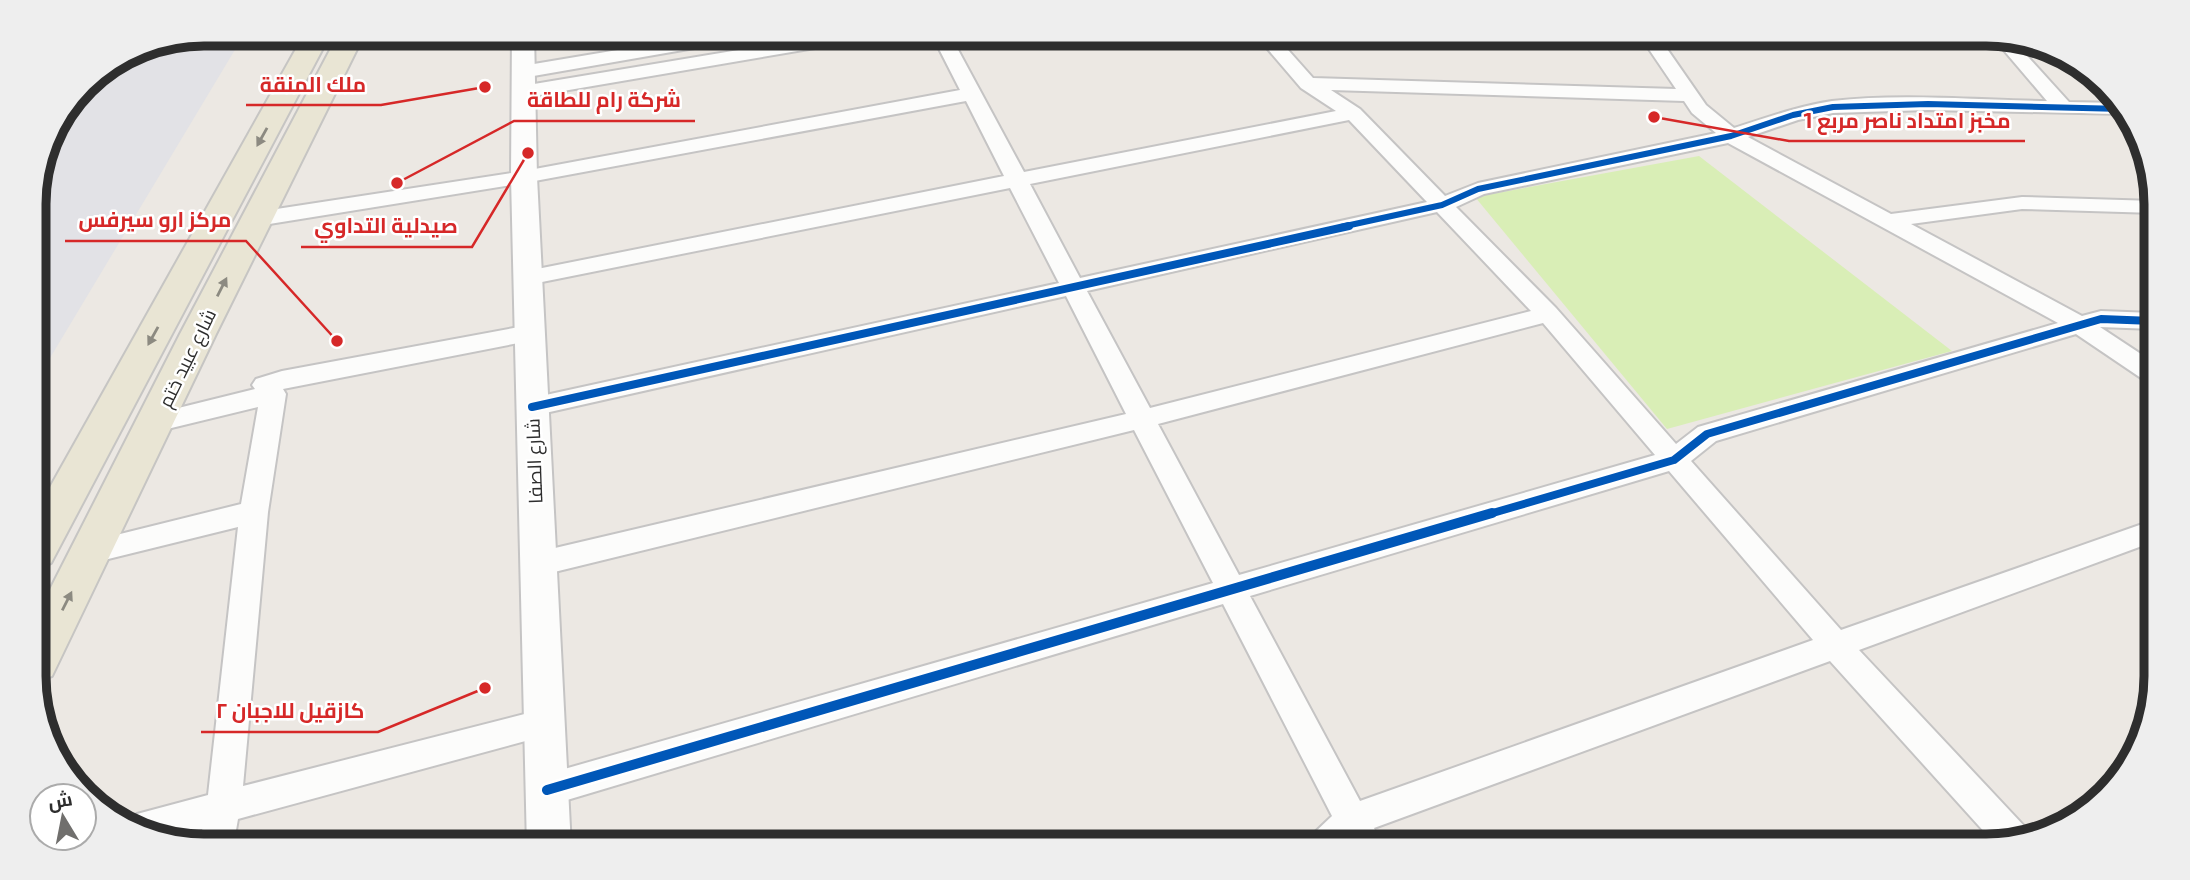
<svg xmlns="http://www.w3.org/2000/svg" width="2190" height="880" font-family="'Exo 2',Cairo,sans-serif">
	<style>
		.airport { fill: #e2e2e6 }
		.pitch { fill: #d9eeb6 }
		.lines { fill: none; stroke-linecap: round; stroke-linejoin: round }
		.minor-casing { stroke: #c5c4c4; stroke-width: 4 }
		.tertiary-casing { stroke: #c5c4c4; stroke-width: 4 }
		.primary-casing { stroke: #c6c5c3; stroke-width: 4 }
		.minor { fill: #fcfcfb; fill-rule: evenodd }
		.tertiary { fill: #fcfcfb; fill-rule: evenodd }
		.primary { fill: #e9e5d4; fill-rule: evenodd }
		.cycleway-far2-casing { stroke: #fff; stroke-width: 10 }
		.cycleway-far1-casing { stroke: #fff; stroke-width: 12 }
		.cycleway-casing { stroke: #fff; stroke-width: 15 }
		.cycleway-far2 { stroke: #0057b8; stroke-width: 6 }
		.cycleway-far1 { stroke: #0057b8; stroke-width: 8 }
		.cycleway { stroke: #0057b8; stroke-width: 10 }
		.oneway { fill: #8c8a81 }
		.labels { text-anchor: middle; stroke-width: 5; stroke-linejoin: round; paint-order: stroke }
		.street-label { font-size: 19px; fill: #2e2e2e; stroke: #fff }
		.rim { fill: none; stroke: #2e2e2e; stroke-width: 9 }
		.leader { fill: none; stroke: #d62828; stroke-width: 2.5 }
		.callout-dot { fill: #d62828; stroke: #fff; stroke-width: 2.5 }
		.callout-label { font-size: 21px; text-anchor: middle; font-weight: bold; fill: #d62828; stroke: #fff; stroke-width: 5; stroke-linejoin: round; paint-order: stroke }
	</style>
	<rect width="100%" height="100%" fill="#ece8e3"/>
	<path class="airport" d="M203,33H245L35,383L34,192L51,128L91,76L139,46Z"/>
	<path class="pitch" d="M1699,156L1952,351L1667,429L1475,197Z"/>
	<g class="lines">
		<defs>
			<g id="minor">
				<path d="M719,33H761L752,38L522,78L513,72L522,66Z"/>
				<path d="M840,33H883L874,38L522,98L512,92L522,86Z"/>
				<path d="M931,33H949L1024,172L1336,111L1301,88L1254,33H1273L1313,78L1676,89L1638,33H1656L1706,105L1734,128C1766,118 1798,106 1832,101C1899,93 1979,100 2047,101L1990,34L2010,37L2069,102L2120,103L2125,114L1928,110L1833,113L1798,120L1748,137L1891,214L2022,197L2155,201V213L2022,209L1911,224L2082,316L2101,311L2153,313V329L2100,327L2153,362L2152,382L2144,380L2076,334L1716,441L1691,461L1841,630L2151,521L2150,543L1859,650L2026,828L2029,835L1997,846L1830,661L1374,828L1383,847H1307L1312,835L1332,816L1223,604L547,806L535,801L530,790L535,779L547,774L1213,583L1134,430L538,576L528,572L524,564L528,556L538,552L1126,414L1066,296L532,416L523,413L519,407L523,401L532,398L1059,283L1010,188L527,285L519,283L516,278L519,273L527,271L1004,176L966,101L524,183L257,226L249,224L246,219L249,214L257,212L524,171L960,90ZM1331,90L1684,101L1692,113L1716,133L1478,183L1445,196L1360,109ZM1349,120L1427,202L1080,278L1030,184ZM1728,143L2058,323L1698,427L1676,444L1556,308L1456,207L1484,194ZM1437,212L1531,311L1150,408L1087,291ZM1543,323L1655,455L1239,575L1158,424ZM1669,471L1813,640L1360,801L1250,596Z"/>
				<path d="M530,325L539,327L542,333L539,339L283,389L286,394L268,512L243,786L544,709L555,713L560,723L555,733L238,819L233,847L199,846L202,829C161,840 161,846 124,821L137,814L208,795L238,527L92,563L82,560L78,552L82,544L92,541L241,504L258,407L155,432L146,430L142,423L146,416L255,389L252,385L256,379L282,371Z"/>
			</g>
			<path id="tertiary" d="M512,33H534L537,177L571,847H527L511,177Z"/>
			<g id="primary">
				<path d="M305,33H331L51,563L36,568L35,514Z"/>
				<path d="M339,33H365L216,334L52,676L36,681V617L180,334Z"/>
			</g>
		</defs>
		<use href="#minor" class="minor-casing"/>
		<use href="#tertiary" class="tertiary-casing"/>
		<use href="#primary" class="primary-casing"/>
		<use href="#minor" class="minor"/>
		<use href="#tertiary" class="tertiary"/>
		<use href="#primary" class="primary"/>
		<defs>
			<path id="cycleway-far2" d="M1341,227L1442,205L1478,189L1731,136L1793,115L1833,107L1928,104L2123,109"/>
			<g id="cycleway-far1">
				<path d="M532,407L1349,226"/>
				<path d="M1486,515L1674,460L1707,434L2101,319L2153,321"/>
			</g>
			<path id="cycleway" d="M547,790L1492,513"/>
		</defs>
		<use href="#cycleway-far2" class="cycleway-far2-casing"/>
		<use href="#cycleway-far1" class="cycleway-far1-casing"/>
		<use href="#cycleway" class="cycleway-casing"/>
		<use href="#cycleway-far2" class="cycleway-far2"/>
		<use href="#cycleway-far1" class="cycleway-far1"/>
		<use href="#cycleway" class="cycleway"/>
	</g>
	<defs><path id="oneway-solid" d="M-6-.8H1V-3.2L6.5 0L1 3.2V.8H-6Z" transform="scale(1.75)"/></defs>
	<g class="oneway">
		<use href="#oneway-solid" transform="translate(262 137) rotate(119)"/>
		<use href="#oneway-solid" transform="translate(222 287) rotate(-63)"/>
		<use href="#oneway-solid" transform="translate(153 336) rotate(119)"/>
		<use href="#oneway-solid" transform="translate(67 601) rotate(-63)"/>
	</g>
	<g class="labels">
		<g class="street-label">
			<text transform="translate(187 358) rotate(-64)" y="7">شارع عبيد ختم</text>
			<text transform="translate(534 461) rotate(-92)" y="7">شارع الصفا</text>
		</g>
	</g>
	<path d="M0 0H2190V880H0ZM204 46H1986A158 158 0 0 1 2144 204V676A158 158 0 0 1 1986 834H204A158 158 0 0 1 46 676V204A158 158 0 0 1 204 46Z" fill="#eee" fill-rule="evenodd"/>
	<path class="rim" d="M204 46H1986A158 158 0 0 1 2144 204V676A158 158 0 0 1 1986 834H204A158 158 0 0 1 46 676V204A158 158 0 0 1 204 46Z"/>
	<path class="leader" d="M485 87L381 105H246M397 183L514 121H695M1654 117L1789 141H2025M337 341L246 241H65M528 153L472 247H301M485 688L378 732H201"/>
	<g class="callout-dot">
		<circle cx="485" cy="87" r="7"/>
		<circle cx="397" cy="183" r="7"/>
		<circle cx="1654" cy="117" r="7"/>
		<circle cx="337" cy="341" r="7"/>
		<circle cx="528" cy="153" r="7"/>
		<circle cx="485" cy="688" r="7"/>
	</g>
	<g class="callout-label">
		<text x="313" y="92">ملك المنقة</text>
		<text x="604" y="107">شركة رام للطاقة</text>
		<text x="1907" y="128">مخبز امتداد ناصر مربع 1</text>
		<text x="155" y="227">مركز ارو سيرفس</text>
		<text x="386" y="233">صيدلية التداوي</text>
		<text x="290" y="718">كازقيل للاجبان ٢</text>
	</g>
	<g transform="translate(63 817) rotate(350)"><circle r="33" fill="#ffffff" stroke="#ababab" stroke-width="2"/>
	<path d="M0-5L12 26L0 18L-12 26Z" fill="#706f6d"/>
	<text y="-10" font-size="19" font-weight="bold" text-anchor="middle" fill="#2e2e2e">ش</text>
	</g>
</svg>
